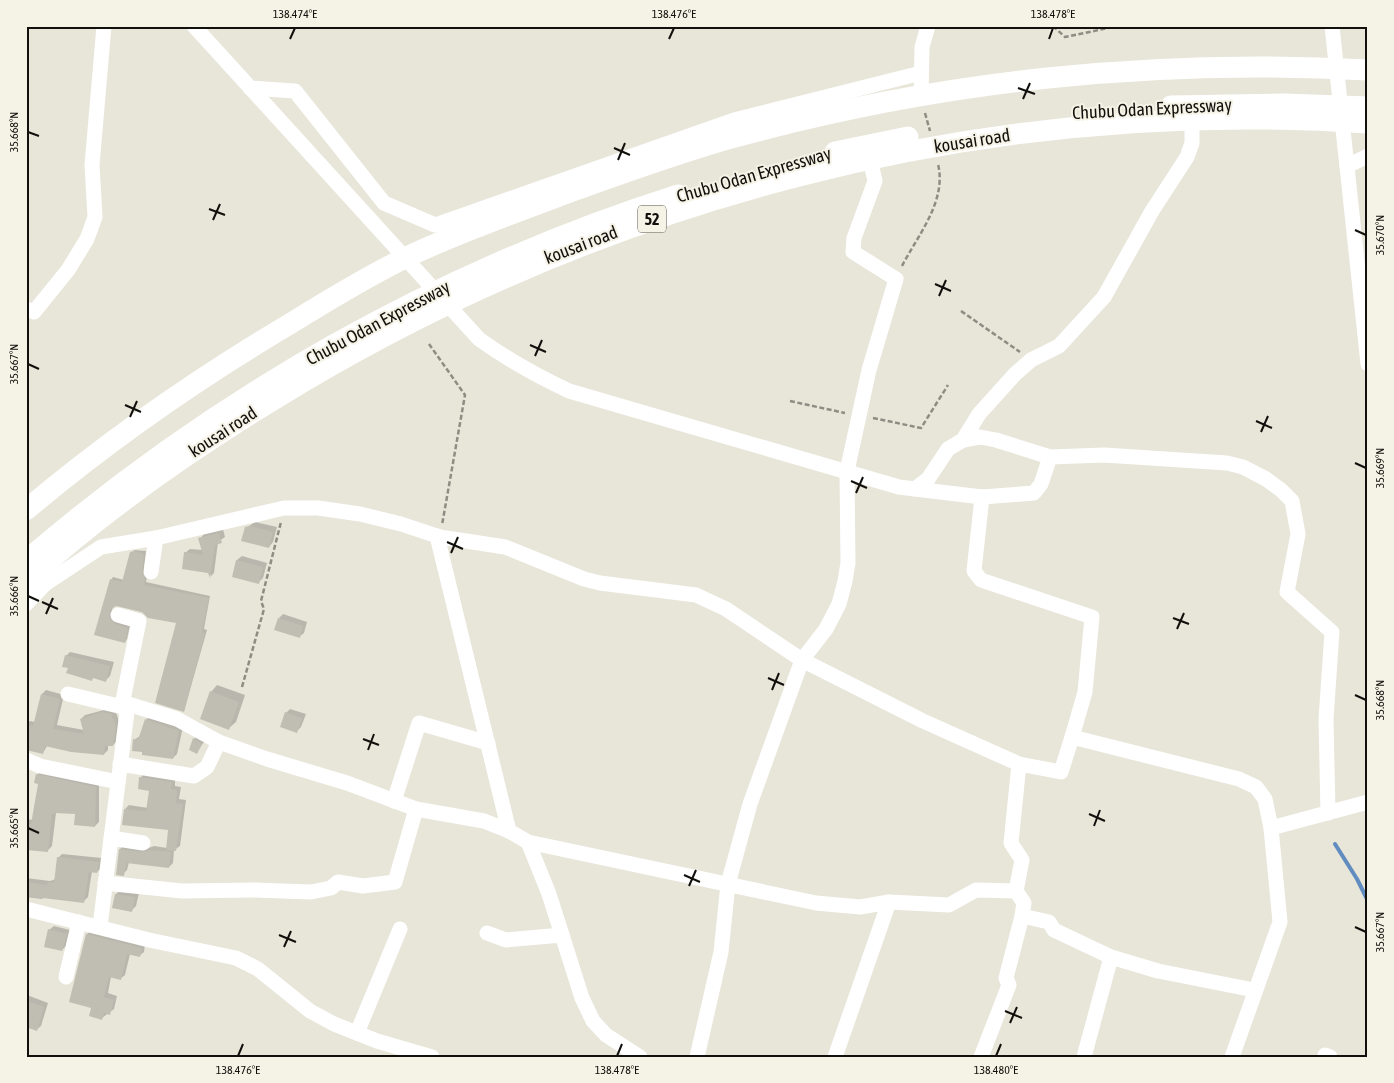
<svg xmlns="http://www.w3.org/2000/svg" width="1394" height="1083" font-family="'Asap Condensed',sans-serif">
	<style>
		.shadow { fill: #0003 }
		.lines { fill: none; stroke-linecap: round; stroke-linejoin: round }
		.stream { stroke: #608cbf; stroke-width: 4 }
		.building { fill: #c0beb2 }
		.path { stroke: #8f8c84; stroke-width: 2.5; stroke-dasharray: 5 2.5; stroke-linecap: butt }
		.minor { stroke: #fff; stroke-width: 15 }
		.highway { stroke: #fff; stroke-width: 21 }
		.ticks { fill: none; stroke: #11100c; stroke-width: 2 }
		.labels { text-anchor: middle; stroke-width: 4; stroke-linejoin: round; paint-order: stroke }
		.shield { fill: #f5f2e6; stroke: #55544d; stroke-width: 1 }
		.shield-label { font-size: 16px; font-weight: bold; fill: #11100c }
		.street-label { font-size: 18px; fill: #11100c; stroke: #f5f2e6 }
		.neatline { fill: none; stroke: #11100c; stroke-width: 2 }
		.ticks-label { font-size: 12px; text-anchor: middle; fill: #11100c }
	</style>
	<rect width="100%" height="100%" fill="#e8e5d9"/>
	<g class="shadow">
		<path d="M255,522L277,527L273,542L269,547L246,528Z"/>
		<path d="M223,529L225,537L218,542L214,573L211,576L209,572L185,553L190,549L203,550L200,539L204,534Z"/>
		<path d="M134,550L146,551L144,568L147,576L146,582L210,596L204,629L207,630L184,711L178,622L116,605L113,606L111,614L118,622L130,625L127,639L125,642L96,634L111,580L113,577L124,580Z"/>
		<path d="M242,556L267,563L263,578L259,582L234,576L237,560Z"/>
		<path d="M283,614L307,622L304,633L299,637L279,618Z"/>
		<path d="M70,652L114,662L110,676L106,680L94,677L92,679L69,667L66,656Z"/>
		<path d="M217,685L245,695L236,722L229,728L211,692Z"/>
		<path d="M46,690L64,695L57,725L84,730L81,719L85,715L108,709L115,710L119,721L117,741L113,745L108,744V750L104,754L47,746L43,753L26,725L30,721L35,722L42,694Z"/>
		<path d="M290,709L306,714L301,727L297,731L286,713Z"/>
		<path d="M150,716L183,727L177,754L173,758L134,740L140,736L146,720Z"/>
		<path d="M198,735L206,739L197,752L194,739Z"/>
		<path d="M41,771L99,783V822L95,826L76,813H56L52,846L47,851L26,836V819L33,820L40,783L37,775Z"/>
		<path d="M144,774L175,778V786L181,787L179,799L186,800L180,846L174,850L173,863L169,867L129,862L127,870L123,874L120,849L124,845L146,849L154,846L167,848L169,829L125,809L129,805L148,808L150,790L141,777Z"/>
		<path d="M62,854L102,858L101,868L97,872L92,871L88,897L84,901L46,896L42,899L26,897V878L50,881L56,879L58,858Z"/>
		<path d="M121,890L139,893L136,906L132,910L114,907L116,894Z"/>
		<path d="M54,926L70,930L66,946L62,950L49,930Z"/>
		<path d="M92,930L145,944L144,952L139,956L130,954L125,975L120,979L111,977L108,993L117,996L114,1009L102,1018L93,1007L87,934Z"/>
		<path d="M27,995L48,1003L41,1026L36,1030L26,1027Z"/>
	</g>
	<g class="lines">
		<path class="stream" d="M1335,844L1357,879L1368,901"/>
	</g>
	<g class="building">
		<path d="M250,526L273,532L269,548L241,541L245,527Z"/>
		<path d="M219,533L222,543L215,545L210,578L208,573L182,569L184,552L203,555L198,538Z"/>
		<path d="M134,551L144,554L142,571L145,579L144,585L209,598L202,632L205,633L184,712L155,703L176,623L148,618L142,612L116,606L111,609L109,617L115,624L128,628L125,643L94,635L110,579L122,582L130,552Z"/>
		<path d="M236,560L263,567L259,584L232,577Z"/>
		<path d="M278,618L303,626L300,638L274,630Z"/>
		<path d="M65,655L110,666L106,682L93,678L92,681L66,673L68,668L62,667Z"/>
		<path d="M210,691L239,702L229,730L200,719Z"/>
		<path d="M41,694L60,699L53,729L84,734L80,719L103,712L111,714L116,725L113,746H105L104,755L71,752L45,746L43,754L26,750V724L33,726Z"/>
		<path d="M285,712L302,718L297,733L280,727Z"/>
		<path d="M145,719L179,731L173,759L142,755V752L132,751L133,739L138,740Z"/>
		<path d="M193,738L202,744L197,754L189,750Z"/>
		<path d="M36,774L96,787L95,827L74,825L75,814L55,813L52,814L48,852L26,850V823L31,824L38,784L34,783Z"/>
		<path d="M139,777L172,782L171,789L177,790L176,803L183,804L176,851L166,850L168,830L122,825L124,809L146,811L149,791L138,789Z"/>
		<path d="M119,849L142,852L150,850L171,852L169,868L126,863L124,876L116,875Z"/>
		<path d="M57,857L99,862L97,873L89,872L84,903L26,896V882L47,885L48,882L54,883Z"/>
		<path d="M115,894L135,897L132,912L112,908Z"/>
		<path d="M48,929L67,934L62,951L44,947Z"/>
		<path d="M86,934L142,948L140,957L127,954L121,980L109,977L104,997L114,1000L110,1015L104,1013L102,1020L89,1016L91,1008L69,1002Z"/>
		<path d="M26,1000L44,1007L37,1031L26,1027Z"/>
	</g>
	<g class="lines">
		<g class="path">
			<path d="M1053,26L1065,37L1118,26"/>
			<path d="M1170,26H1174"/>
			<path d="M925,113L930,131"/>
			<path d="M902,266C918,235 947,201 938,164"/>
			<path d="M961,311L1020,352"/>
			<path d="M429,344L465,395L442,525"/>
			<path d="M790,401L845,413"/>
			<path d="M873,418L921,428L948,385"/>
			<path d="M242,687L264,609L261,601L281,522"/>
		</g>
		<g class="minor">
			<path d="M194,26L479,339C508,360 537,376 569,391L899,487L915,489L928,479L948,449L963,440L979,414L1015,374L1031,360L1059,346L1104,297L1152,211L1187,157L1192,143V120"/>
			<path d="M1332,26L1368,364"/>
			<path d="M250,88L295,91L384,203L435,225L734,120L921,73"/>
			<path d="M921,97L922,47L928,26"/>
			<path d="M1347,166L1368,156"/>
			<path d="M26,309L34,312L68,270L87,239L95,217L92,165L104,26"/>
			<path d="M963,440L980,437L996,440L1050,457L1104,455L1227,463L1243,467L1266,479L1281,490L1292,501L1298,534L1287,592L1332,632L1326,719L1328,813"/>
			<path d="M915,489L982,497L1034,493L1041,484L1050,457"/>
			<path d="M982,497L974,571L981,580L1092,617L1085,692L1072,737"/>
			<path d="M437,536L509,831"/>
			<path d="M151,572L156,538"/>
			<path d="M26,604L45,584L101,547L156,538L284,508H318L360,514L401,524L440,537L505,547L584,579L600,583L696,595L726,609L802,660L923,721L1019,764L1061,772L1072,737L1239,779L1256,787L1265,799L1271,828L1280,922L1232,1057"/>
			<path d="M118,615L139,621L123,700L128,704L177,719L219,742L267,759L347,783L416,809L484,821L509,831L528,842L816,903L860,907L889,902L949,905L976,890L1016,891"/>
			<path d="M68,694L127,708"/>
			<path d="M26,760L40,766L118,782"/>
			<path d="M120,764L194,776L207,767L219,742"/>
			<path d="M1019,764L1011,843L1022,860L1016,891L1024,903L1022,916L1049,922L1054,930L1111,957L1158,971L1254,990"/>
			<path d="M394,801L419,723L488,743"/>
			<path d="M1271,828L1368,802"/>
			<path d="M111,838L143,843"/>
			<path d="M528,842L549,894L582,998L593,1021L606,1035L640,1057"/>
			<path d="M105,883L182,891L253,890L311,892L331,888L338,882L363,886L395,882L416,809"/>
			<path d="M26,909L149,940L236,958L258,969L310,1011L334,1024L377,1041L432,1057"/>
			<path d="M100,926L128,704"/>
			<path d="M487,933L506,940L562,935"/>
			<path d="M66,977L79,922"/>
			<path d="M357,1033L400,929"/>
			<path d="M1325,1055L1330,1057"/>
			<path d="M697,1057L721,952L728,884L750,804L802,660L826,629L839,604L845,581L848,563L847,471L869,370L896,279L853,252L854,238L875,181L870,159"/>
			<path d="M835,1057L889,902"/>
			<path d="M981,1057L1009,985L1006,978L1022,916"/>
			<path d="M1084,1057L1111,957"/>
		</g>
		<g class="highway">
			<path d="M1171,106L1284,104L1368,107"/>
			<path d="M835,152L908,137"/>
			<path d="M26,510C109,440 200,377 293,322C330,299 368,276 407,257C457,233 510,215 562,195C617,175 672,155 728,139C935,81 1153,58 1368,70"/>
			<path d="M26,561C216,397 439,271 678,195"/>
			<path d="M26,581C102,512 186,453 273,400C601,198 982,97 1368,123"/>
		</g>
	</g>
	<path class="ticks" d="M290,39L295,28M669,39L674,28M1049,39L1053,28M1018,88L1035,94M1023,99L1030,83M28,132L39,136M614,148L630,155M618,160L625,143M209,209L225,215M213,220L220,204M1355,230L1366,235M935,284L951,291M939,296L946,280M530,345L546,352M535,356L542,340M28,364L39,369M125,405L141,412M130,417L137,401M1256,421L1272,428M1261,432L1268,416M1355,463L1366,468M851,481L867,488M856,493L863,477M447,542L463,549M451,553L458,537M28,596L39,601M42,602L58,609M46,614L53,598M1173,618L1189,624M1177,629L1184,613M768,678L784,685M772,690L779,673M1355,695L1366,700M363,739L379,745M368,750L374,734M1089,814L1105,821M1094,826L1100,810M28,828L39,833M684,875L700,882M689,886L696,870M1355,927L1366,932M279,935L296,942M284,947L291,931M1005,1011L1022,1018M1010,1023L1017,1007M238,1056L243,1044M617,1056L622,1044M996,1056L1001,1044"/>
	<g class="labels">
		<rect class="shield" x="638" y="205.5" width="28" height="27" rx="4"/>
		<g class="shield-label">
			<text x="652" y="225">52</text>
		</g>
		<g class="street-label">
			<text transform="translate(1152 109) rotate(-3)" y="6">Chubu Odan Expressway</text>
			<text transform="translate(972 141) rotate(-9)" y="6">kousai road</text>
			<text transform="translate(754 175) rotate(-16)" y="6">Chubu Odan Expressway</text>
			<text transform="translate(581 245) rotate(-21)" y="6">kousai road</text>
			<text transform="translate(378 323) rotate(-28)" y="6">Chubu Odan Expressway</text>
			<text transform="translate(223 432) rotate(-33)" y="6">kousai road</text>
		</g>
	</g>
	<rect width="1394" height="1083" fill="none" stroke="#f5f2e6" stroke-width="55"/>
	<rect x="28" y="28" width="1338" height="1028" class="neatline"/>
	<g class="ticks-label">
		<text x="295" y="18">138.474°E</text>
		<text x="674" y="18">138.476°E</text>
		<text x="1053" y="18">138.478°E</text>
		<text transform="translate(14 132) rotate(-90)" y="4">35.668°N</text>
		<text transform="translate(1380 235) rotate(-90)" y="4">35.670°N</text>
		<text transform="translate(14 364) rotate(-90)" y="4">35.667°N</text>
		<text transform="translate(1380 468) rotate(-90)" y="4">35.669°N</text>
		<text transform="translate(14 596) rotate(-90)" y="4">35.666°N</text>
		<text transform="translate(1380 700) rotate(-90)" y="4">35.668°N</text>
		<text transform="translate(14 828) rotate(-90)" y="4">35.665°N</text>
		<text transform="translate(1380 932) rotate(-90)" y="4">35.667°N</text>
		<text x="238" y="1074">138.476°E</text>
		<text x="617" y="1074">138.478°E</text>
		<text x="996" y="1074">138.480°E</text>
	</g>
</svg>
